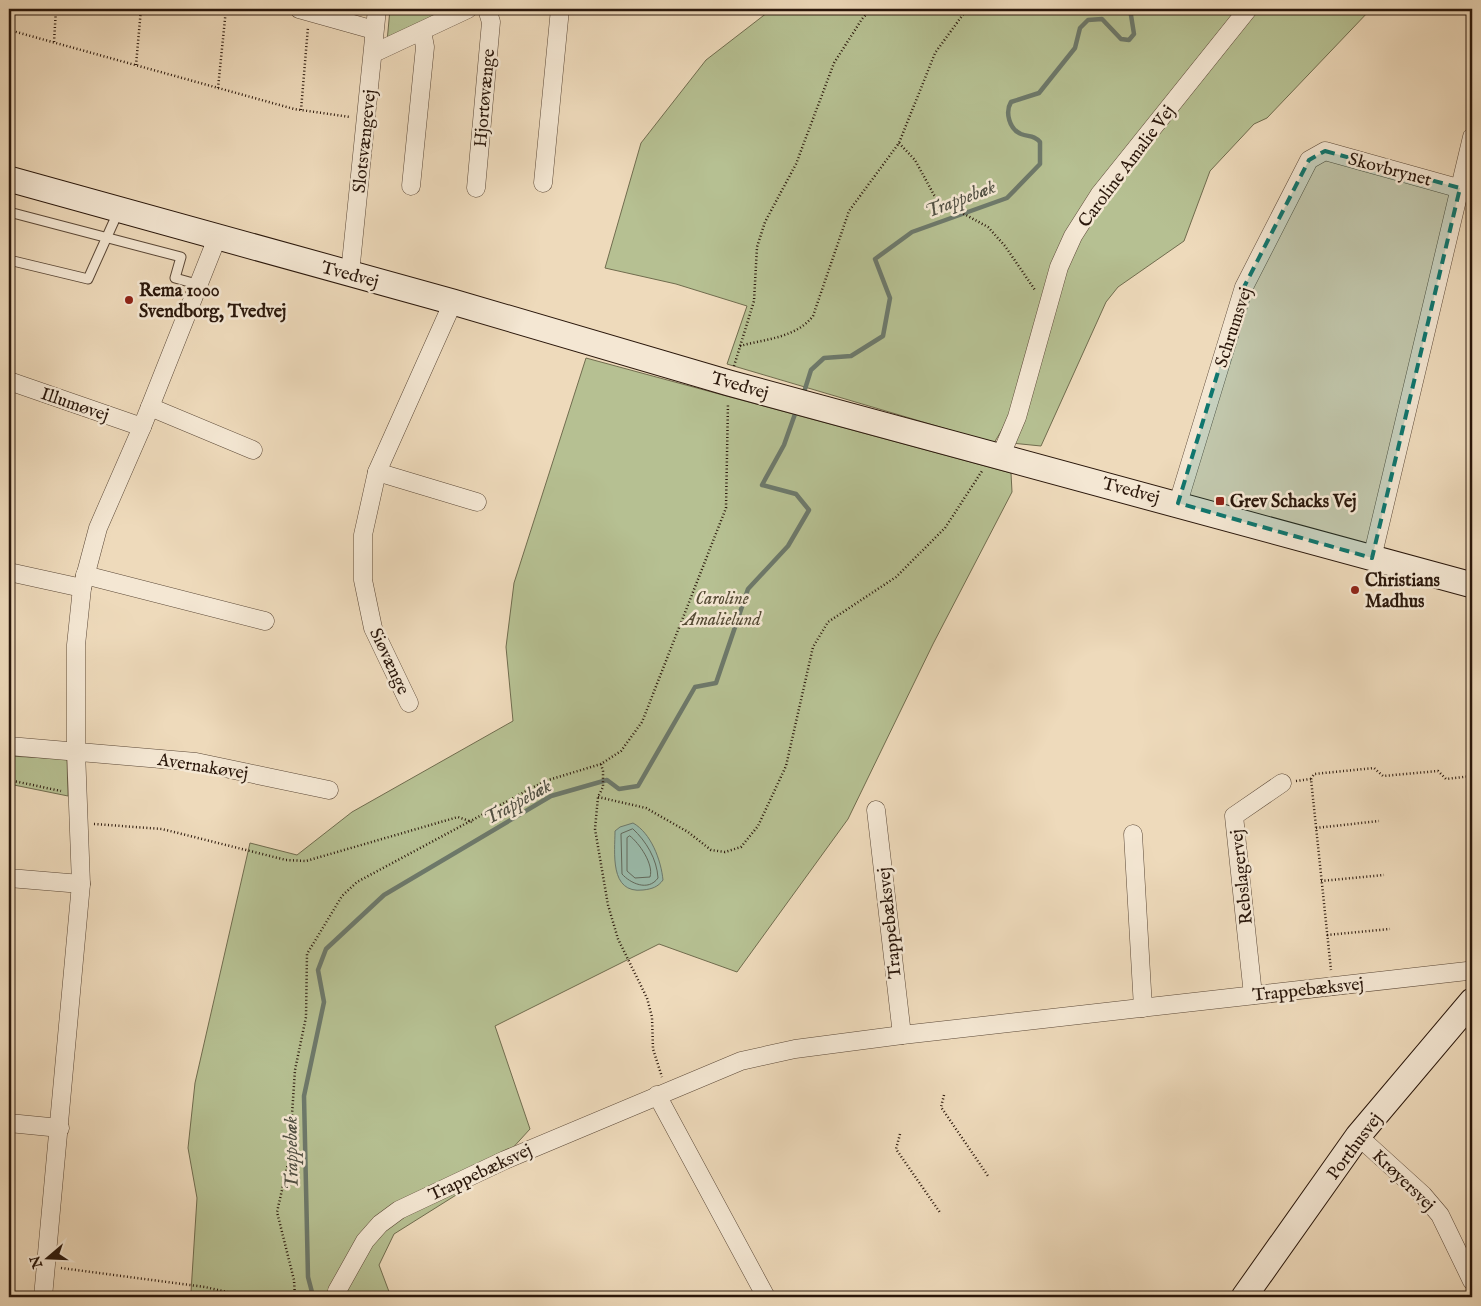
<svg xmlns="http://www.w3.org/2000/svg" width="1481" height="1306" font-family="'IM FELL English',serif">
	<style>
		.green { fill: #b6c092; stroke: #706c4e }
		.water { fill: #9abbab; stroke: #6d796b }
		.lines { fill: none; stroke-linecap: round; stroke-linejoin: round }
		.shore { stroke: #62695b; stroke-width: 1 }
		.stream { stroke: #6d796b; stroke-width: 4.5 }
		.lane-casing { stroke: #5b4837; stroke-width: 11 }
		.street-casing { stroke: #5b4837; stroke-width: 19 }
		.secondary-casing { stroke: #2a170b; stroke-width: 27 }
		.path { stroke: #2a170b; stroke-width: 2.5; stroke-dasharray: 1 2.5; stroke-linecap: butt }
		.lane { stroke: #f4e7d3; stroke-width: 9 }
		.street { stroke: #f4e7d3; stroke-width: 18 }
		.secondary { stroke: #f4e7d3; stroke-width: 25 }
		.marked { fill: #0f766e; fill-opacity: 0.2; stroke: #0f766e; stroke-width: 4; stroke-dasharray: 10 6; stroke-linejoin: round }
		.poi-dot { fill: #8f2418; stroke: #f4e7d3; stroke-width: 2 }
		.labels { text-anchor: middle; stroke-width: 5; stroke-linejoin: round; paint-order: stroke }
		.street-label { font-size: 18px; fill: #2a170b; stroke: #f4e7d3 }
		.poi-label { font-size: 18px; font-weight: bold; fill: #2a170b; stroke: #f4e7d3; text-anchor: start }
		.park-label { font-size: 18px; font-style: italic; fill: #544a34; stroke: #f4e7d3 }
		.water-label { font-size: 19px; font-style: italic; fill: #515043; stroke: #f4e7d3 }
	</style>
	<rect width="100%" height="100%" fill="#eedabb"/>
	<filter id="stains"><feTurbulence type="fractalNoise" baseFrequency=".004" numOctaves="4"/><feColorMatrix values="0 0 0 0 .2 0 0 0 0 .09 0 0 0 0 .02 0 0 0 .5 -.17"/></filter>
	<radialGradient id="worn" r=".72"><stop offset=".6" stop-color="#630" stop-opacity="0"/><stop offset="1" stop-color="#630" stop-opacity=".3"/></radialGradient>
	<g class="green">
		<path d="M390,9H458L387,42Z"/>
		<path d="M772,9H1240L1091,192L1065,236L1012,413L994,443L727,364L747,306L676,284L605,268L641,143L706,60Z"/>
		<path d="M1255,9H1371L1267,118L1254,124L1210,171L1184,241L1118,287L1106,302L1041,446L1011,443L1064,269L1103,199Z"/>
		<path d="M586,358L1011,473L1012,492L933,644L848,819L737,972L659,944L495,1026L530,1129L488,1175L394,1234L379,1265L391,1297H213L191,1292L197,1198L188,1148L195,1083L250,843L297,855L352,812L513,721L506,647L514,583Z"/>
		<path d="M9,756L67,759L68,796L9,784Z"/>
	</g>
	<path class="water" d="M633,823C651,833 661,860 663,880C658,887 652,889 643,890C609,894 615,852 615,831L620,827Z"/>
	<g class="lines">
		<g class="shore">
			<path d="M633,829C646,841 657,859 658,878C648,892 630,883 622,874L621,834Z"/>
			<path d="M630,836C639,843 654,864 650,877L635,878L627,871V838Z"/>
		</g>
		<g class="stream">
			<path d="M805,389L811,370L824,358L851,356L883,336L890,298L875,259L912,232L1007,198L1040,164V142C1034,135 1029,137 1021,134C1009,129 1005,112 1011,102L1039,93L1075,48L1080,28L1088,20L1102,19L1121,39L1129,40L1134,34L1130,9"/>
			<path d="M313,1296L308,1277L304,1096L324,1002L318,970L326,949L384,895L551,796L607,780L619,789L638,786L695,687L716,683L748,589L788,546L809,510L796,494L762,485L784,445L795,414"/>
		</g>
		<defs>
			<g id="lane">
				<path d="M9,212L181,257L175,278L200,285"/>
				<path d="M9,260L88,279L119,210"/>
			</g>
			<g id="street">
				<path d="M299,9L374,30"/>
				<path d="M374,53L468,9"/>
				<path d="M543,183L560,9"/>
				<path d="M411,186L425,47L422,31"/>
				<path d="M476,188L491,22L487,9"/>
				<path d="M350,273L377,9"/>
				<path d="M9,381L142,427"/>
				<path d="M150,407L253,450"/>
				<path d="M1001,455L1017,417L1059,267L1073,236L1099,195L1248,9"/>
				<path d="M377,472L477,502"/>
				<path d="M1178,503L1244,287L1309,160L1325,151L1472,192"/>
				<path d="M1372,558L1472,137"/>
				<path d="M9,572L82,588"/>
				<path d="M85,575L265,621"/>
				<path d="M409,703L373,628L363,580V535L377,472L453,302"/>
				<path d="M9,746L196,762L329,790"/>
				<path d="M876,810L902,1035"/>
				<path d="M1133,834L1143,1008"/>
				<path d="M9,878L81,884"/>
				<path d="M1253,995L1234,816L1282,783"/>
				<path d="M657,1095L766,1297"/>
				<path d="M9,1123L60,1128"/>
				<path d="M1358,1136L1423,1195L1440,1215L1472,1281"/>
				<path d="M337,1291L365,1241L380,1224L399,1210L505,1160L741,1061L795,1049L902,1035L1467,971L1472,973"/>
				<path d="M43,1297L81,884L76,751V645L82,588L98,528L142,427L217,238"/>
			</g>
			<g id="secondary">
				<path d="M9,179L453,302L729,383L1472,585"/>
				<path d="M1244,1297L1358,1136L1472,1001"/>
			</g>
		</defs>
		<use href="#lane" class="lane-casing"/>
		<use href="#street" class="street-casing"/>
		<use href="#secondary" class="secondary-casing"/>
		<g class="path">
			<path d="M9,30L294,109L350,117"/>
			<path d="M54,42L56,9"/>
			<path d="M136,65L141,9"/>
			<path d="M218,88L226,9"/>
			<path d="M301,110L308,27"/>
			<path d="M899,143L915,160L934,195L942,202L988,227L1005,246L1035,290"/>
			<path d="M740,346C765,339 796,338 813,316L849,211L899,143L935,53L967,9"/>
			<path d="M734,366L754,301L757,247L765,222L796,164L834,63L862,19L871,9"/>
			<path d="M601,764L603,771V787L598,797L595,829L608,905L618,939L647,998L652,1017L653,1049L662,1077"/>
			<path d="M1311,779L1314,774L1374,768L1383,776L1438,771L1446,779L1472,776"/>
			<path d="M9,780L61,791"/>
			<path d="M1296,781L1311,779L1331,970"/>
			<path d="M598,797L646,808L688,832L711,850L725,852L741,847L758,826L786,766L813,647L828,622L896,577L945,528L982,471"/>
			<path d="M94,824L162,829L286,860L306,861L458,817L472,822"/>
			<path d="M1316,828L1379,821"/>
			<path d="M1321,881L1384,875"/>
			<path d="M1327,935L1390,929"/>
			<path d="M944,1095L941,1107L988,1176"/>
			<path d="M900,1134L896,1149L941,1214"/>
			<path d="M61,1268L205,1287L249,1297"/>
			<path d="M295,1297L294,1280L277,1212L289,1159L295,1070L306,1017L307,954L342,896L357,882L545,781L601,764L621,751L642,722L726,508L728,403"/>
		</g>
		<use href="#lane" class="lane"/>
		<use href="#street" class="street"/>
		<use href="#secondary" class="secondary"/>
	</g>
	<path class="marked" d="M1325,151L1460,188L1372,558L1178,503L1244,287L1309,160Z"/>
	<g class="poi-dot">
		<circle cx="129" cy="300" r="5"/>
		<rect x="1215" y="496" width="10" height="10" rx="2.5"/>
		<circle cx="1355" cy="590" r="5"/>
	</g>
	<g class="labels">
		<g class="street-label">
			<text transform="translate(484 98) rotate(-85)" y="6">Hjortøvænge</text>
			<text transform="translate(364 141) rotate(-84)" y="6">Slotsvængevej</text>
			<text transform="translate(1126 166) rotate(-53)" y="6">Caroline Amalie Vej</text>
			<text transform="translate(1390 169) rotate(15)" y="6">Skovbrynet</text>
			<text transform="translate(350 274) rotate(15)" y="6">Tvedvej</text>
			<text transform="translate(1233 327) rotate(-72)" y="6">Schrumsvej</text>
			<text transform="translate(740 385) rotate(16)" y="6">Tvedvej</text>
			<text transform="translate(75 404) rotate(19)" y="6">Illumøvej</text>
			<text transform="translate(1131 490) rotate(15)" y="6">Tvedvej</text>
			<text transform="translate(390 661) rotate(65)" y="6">Siøvænge</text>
			<text transform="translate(203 766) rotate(9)" y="6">Avernakøvej</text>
			<text transform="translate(1241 877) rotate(-96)" y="6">Rebslagervej</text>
			<text transform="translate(889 923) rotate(-96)" y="6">Trappebæksvej</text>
			<text transform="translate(1308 989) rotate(-6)" y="6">Trappebæksvej</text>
			<text transform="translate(1354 1146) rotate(-53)" y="6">Porthusvej</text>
			<text transform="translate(480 1172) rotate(-25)" y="6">Trappebæksvej</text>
			<text transform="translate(1404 1180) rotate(44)" y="6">Krøyersvej</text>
		</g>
		<g class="poi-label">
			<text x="139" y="296">Rema 1000<tspan x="139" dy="21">Svendborg, Tvedvej</tspan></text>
			<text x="1230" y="507">Grev Schacks Vej</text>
			<text x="1365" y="586">Christians<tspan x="1365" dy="21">Madhus</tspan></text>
		</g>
		<g class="park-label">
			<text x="722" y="604">Caroline<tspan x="722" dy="21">Amalielund</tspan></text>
		</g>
		<g class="water-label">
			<text transform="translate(960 198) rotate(-21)" y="7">Trappebæk</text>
			<text transform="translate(517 801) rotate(-29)" y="7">Trappebæk</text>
			<text transform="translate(290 1153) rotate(-91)" y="7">Trappebæk</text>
		</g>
	</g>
	<rect width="1481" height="1306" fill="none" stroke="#eedabb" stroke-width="30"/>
	<rect x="10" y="10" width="1461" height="1286" fill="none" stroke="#2a170b" stroke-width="2.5"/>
	<rect x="15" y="15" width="1451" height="1276" fill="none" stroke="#2a170b"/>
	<g transform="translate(48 1258) rotate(251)" stroke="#f4e7d3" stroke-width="4" paint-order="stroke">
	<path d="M0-4L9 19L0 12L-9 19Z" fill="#2a170b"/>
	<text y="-8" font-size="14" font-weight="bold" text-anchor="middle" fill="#2a170b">N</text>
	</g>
	<rect width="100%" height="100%" filter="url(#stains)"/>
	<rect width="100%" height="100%" fill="url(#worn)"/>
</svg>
